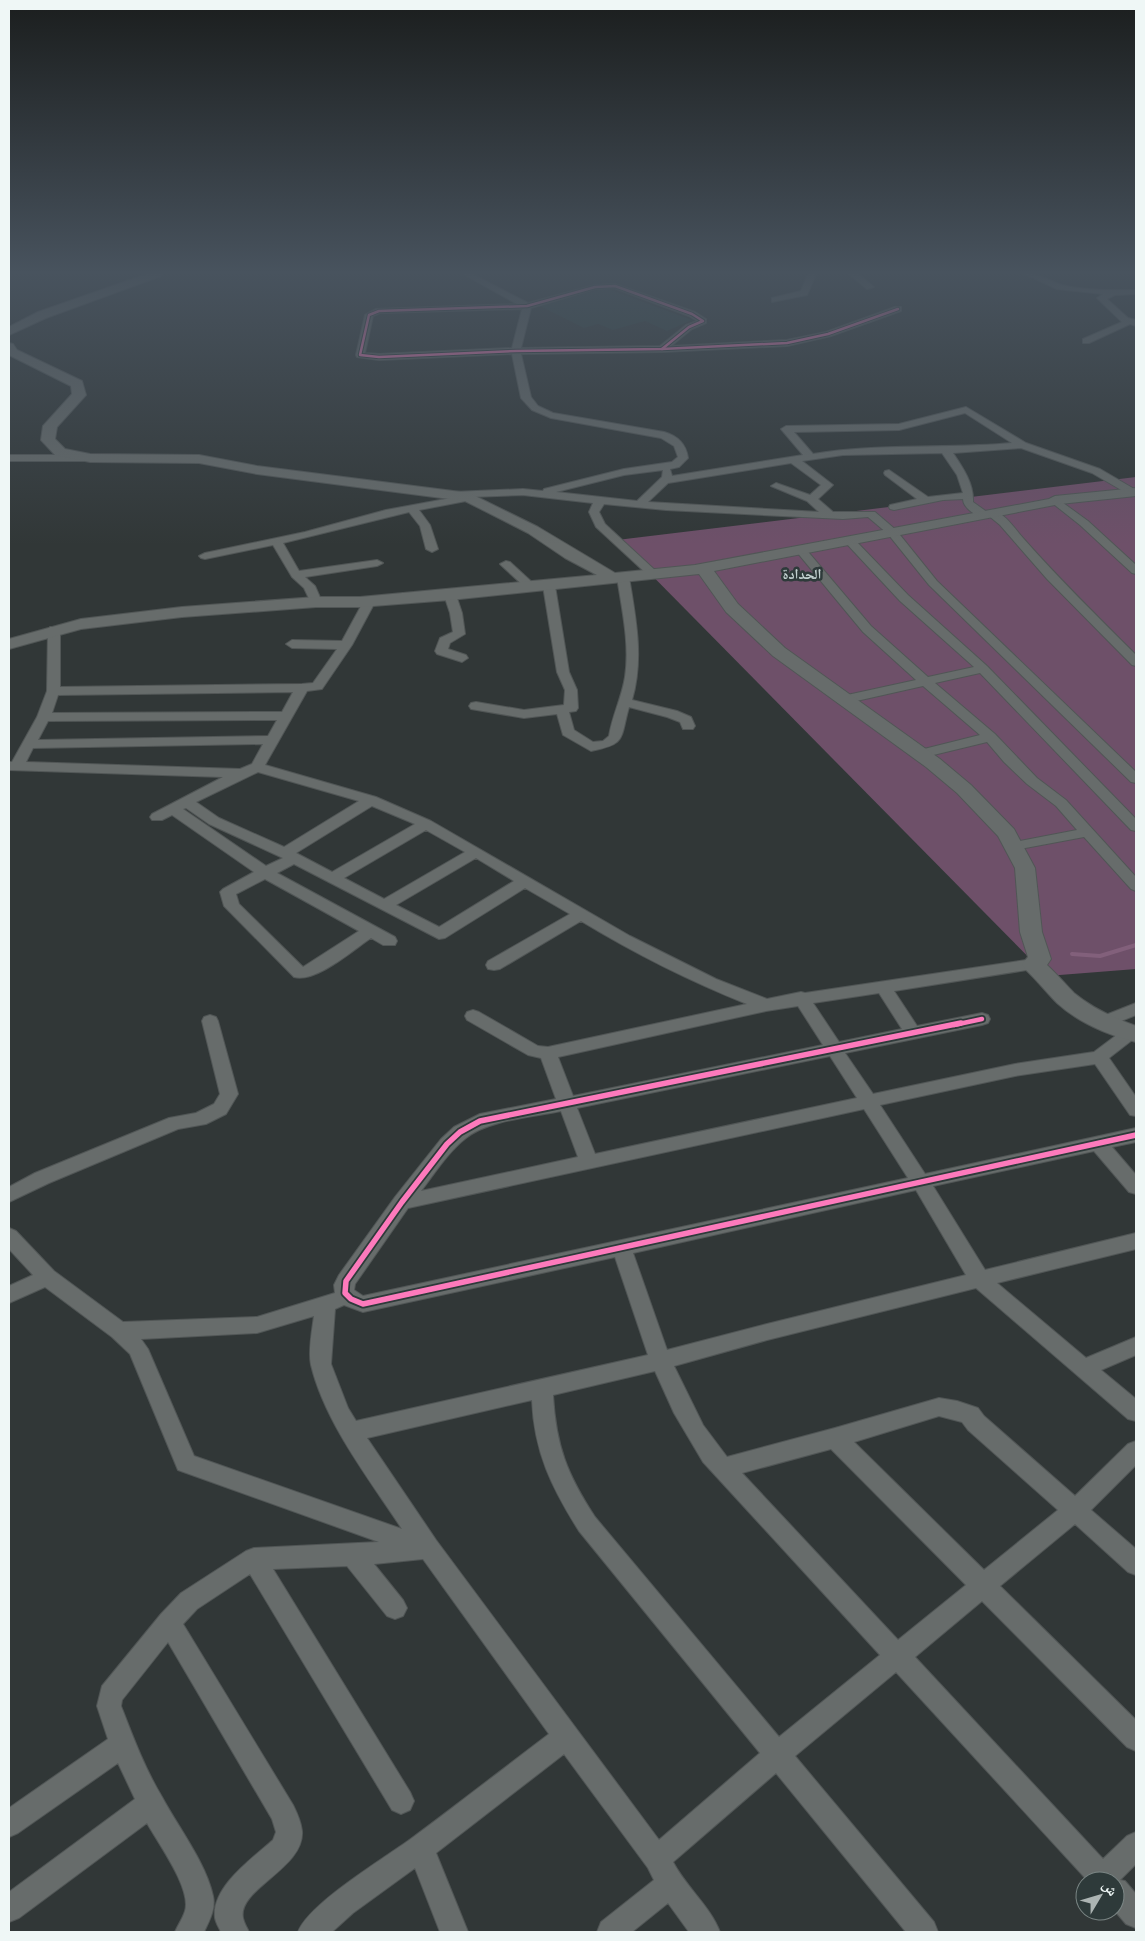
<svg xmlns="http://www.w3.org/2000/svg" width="1145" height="1941" font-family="Overpass,'Noto Naskh Arabic',sans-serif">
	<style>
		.built { fill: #304342 }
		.forest { fill: #6e5069 }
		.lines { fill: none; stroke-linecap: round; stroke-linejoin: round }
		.stream { stroke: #82607b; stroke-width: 4 }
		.street-casing { stroke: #515656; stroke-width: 2 }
		.secondary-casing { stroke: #515656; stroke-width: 2 }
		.street { fill: #676c6b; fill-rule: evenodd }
		.secondary { fill: #676c6b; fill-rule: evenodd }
		.cycleway-far2-casing { stroke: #2e3a3a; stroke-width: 4.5 }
		.cycleway-far1-casing { stroke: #2e3a3a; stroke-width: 8 }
		.cycleway-casing { stroke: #2e3a3a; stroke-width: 9 }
		.cycleway-far2 { stroke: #fd7abc; stroke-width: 2.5 }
		.cycleway-far1 { stroke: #fd7abc; stroke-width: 4.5 }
		.cycleway { stroke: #fd7abc; stroke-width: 5.5 }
		.labels { text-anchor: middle; stroke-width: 5; stroke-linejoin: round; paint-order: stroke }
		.far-neighbourhood-label { font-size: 14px; font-weight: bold; fill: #c3d2d1; stroke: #2e3a3a }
	</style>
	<rect width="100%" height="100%" fill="#313737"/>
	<path class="built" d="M605,288L692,320L667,331L645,321L613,330L598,324L584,328L540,306Z"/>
	<path class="forest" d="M1136,477V969L1047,976L617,540Z"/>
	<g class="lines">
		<path class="stream" d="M1072,954L1100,956L1136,945"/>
		<defs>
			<g id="street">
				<path d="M463,274H472L528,303L595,285L615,284L695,312L706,319V323L692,329L671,346L787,340L826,332L895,307H901V311L831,336L787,346L662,352L521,354L531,397L538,406L553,413L664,432C678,436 686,444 688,458L679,467L670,469L672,476L803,455L781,429L786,426L899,424L966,407L1026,443L1100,469L1136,490V494H1128L1092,473L1021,448L953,453C963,468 974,484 973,502L987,512L992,510C1005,513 1015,529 1023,538C1059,579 1098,617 1136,655V666L1132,665L1047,579L1000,525L989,516L984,518C976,516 963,508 963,499L943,500L894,510L890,509L889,507L890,505L917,499L885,475L884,473L885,471L889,470L928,497L963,493L957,475L942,453L843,455L802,461L833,485L818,499L833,512H875L896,530L937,581L1136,772V783L1131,782L929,585L888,534L868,517L843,519L666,510L604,504L599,512L605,524L657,572L659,574L653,577L649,576L596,527L589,512L593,503L523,495L471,497L470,500L466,501L419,510L430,525L438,549L432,552L426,549L420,526L409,512L283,543L299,571L377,560L383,563L377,566L305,577L315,586L322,602L316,606L312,605L304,588L292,577L273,545L205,559L201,558L199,556L205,553L305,532L386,510L451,498L448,495L453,492L523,489L543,491L544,489L624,469L672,462L678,457L674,446L661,438L551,418L532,410L521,398L512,354L379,360L357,357L356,355L365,315L376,309L517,304ZM614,288L689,316L697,321L686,325L660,346L521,348L531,308L595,289ZM522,309L512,348L379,354L365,353L373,316L380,313ZM965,413L1012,443C946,449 878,443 813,454L794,432L899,430ZM791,463L821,485L810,495L776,483L771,486L807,501L819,512L648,502L668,483ZM663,470L662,477L637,501L556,492L624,475Z"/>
				<path d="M808,274H816L807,295L772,302V298L801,291Z"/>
				<path d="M849,274H858L874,287L867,289Z"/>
				<path d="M1025,274C1039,273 1049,281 1062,285C1085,291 1112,290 1136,290V294L1115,295L1107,299L1128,318L1136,320V326L1130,324L1089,343H1083V339L1122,322L1097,298L1103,294L1057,289Z"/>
				<path d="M9,455H89L94,458L89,461H9Z"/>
				<path d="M1055,497L1088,521L1136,565V574L1132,573L1080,525L1051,502L1050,500L1051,498Z"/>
				<path d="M849,537L853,538L908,595L987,666L1136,819V831L1131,830L980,673L935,683L995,734L1037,778L1066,800L1136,877V891L1131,889L1084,837L1015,850L1010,849L1008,846L1010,843L1077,830L1056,806L1027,784L1004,762L987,742L921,758L916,757L914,754L916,751L980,735L923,686L843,704L838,703L836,700L838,697L916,680L863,632L796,551L794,549L796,547H804L871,626L928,677L974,667L900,601L845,542L843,540Z"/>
				<path d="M506,561L510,562L535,585L537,587L535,589H527L502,566L500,564Z"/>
				<path d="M623,574L629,577C636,619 644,659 632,700L677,711L691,717L695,726L693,729H683L680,722L667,717L629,707C620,739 627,744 591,751L563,735L557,714L524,718L471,709L469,706L471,703L476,702L524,710L564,705L565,690L557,672L543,586L549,582L555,586L569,672L577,690L578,708L576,711L569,712L574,730L593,742L603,741L609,736C612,716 622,697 625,677C630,644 622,610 617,577Z"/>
				<path d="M450,591L456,595L462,613L465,634L450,643L448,649L466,655L468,658L462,662L437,654L435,651L440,638L453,632L450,613L444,595Z"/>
				<path d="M360,598L372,601L374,604L352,645L322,689L307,691L265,765L376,797L431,821L630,936L716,979L767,999L801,992L805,993L1033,959L1039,960L1041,964L1039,968L1033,969L894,991L917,1026L982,1013L988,1015L990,1019L988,1023L982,1025L845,1053L873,1094L1015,1064L1094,1052L1126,1028L1136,1027V1037L1109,1058L1136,1097V1116L1130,1115L1095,1064L1015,1076L880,1105L925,1174L1136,1128V1142L1112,1147L1136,1175V1194L1129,1192L1094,1151L933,1186L985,1270L1136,1233V1249L997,1283L1086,1358L1136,1337V1355L1101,1370L1136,1399V1421L1128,1419L976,1288L767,1340L674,1366L703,1425L727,1457L835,1428L939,1398L957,1401L978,1408L984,1416L1075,1496L1128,1444L1136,1441V1465L1091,1510L1136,1549V1575L1128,1572L1075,1524L1000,1586L1136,1720V1751L1127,1747L982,1601L915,1657L1103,1859L1127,1836L1136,1832V1864L1120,1880L1125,1881L1136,1894V1928L1126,1924L1115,1911V1881H1088L896,1672L795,1756L934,1922L938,1932H906L776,1773L673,1862C686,1887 710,1906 720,1932H689L668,1903L632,1932H597L601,1922L654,1880L648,1868L564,1754L436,1853L468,1932H440L415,1868L353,1913L332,1932H298C309,1903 385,1858 412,1838C458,1804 504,1768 549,1734L423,1559L374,1564L403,1600L407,1608L403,1616L395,1619L387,1616L347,1566L273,1569L410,1792L414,1801L410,1810L401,1814L392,1810L250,1574L197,1609L183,1624L293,1805C297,1813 301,1822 302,1831C305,1868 237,1889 243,1918C244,1923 247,1928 249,1932H221C219,1928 216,1923 215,1918C211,1887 253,1858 273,1840L276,1832L272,1819L168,1642L122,1700L121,1706C133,1737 145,1769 162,1797C178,1827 206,1863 213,1896C216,1909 209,1921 204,1932H175C178,1925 183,1918 185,1911C192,1889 158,1843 147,1823L19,1918L9,1922V1892L135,1799L118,1763L18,1833L9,1837V1808L108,1739L97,1706L102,1686L161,1614L181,1593L246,1551L254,1548L379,1542L178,1470L130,1354L112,1337L45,1287L9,1303V1286L33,1275L9,1249V1228L16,1231L54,1271L123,1322L257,1317L335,1293L334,1285L339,1275L395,1197L441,1139L454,1127L480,1114L556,1099L541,1058L528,1055L467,1020L465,1016L467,1012L473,1010L479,1012L538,1046L548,1047L747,1004C689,981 634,953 581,921L500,969L494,970L488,969L486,965L488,961L570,914L525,888L445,938L439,939L294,864L277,873L395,937L397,941L395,945H383L371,938C353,950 316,983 294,977L224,906L220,892L223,889L254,872L172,815L162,820H152L150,817L152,814L223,777L9,770V762H12L37,717L47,691L48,630L50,627H58L60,630V687L302,684L313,683L337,649L292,648L286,644L292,640L342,641L361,606L354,602ZM293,692L282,712L52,713L58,695ZM277,720L268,736L38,740L48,721ZM263,744L252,764L240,769L26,762L33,748ZM258,772L359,801L284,847L219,818L196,802ZM372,806L415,824L332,872L296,853ZM186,808L209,824L283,858L266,866L183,809ZM426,830L465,852L384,899L344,878ZM476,858L514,881L439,927L396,905ZM265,879L359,931L303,967L239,904L236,894ZM879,993L902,1029L839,1042L813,1003ZM798,1006L823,1045L573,1096L558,1057L766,1011ZM830,1056L857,1098L595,1154L577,1108ZM864,1109L908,1178L363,1296L354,1290L355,1284L408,1208ZM561,1111L578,1157L421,1191C435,1173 448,1152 466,1138C488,1120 533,1117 561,1111ZM916,1190L966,1275L767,1324L667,1350L633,1253ZM615,1257L648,1355L356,1421L348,1408L331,1364L335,1309L344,1305L363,1312ZM314,1316C312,1331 308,1351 311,1365C325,1423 370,1480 402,1529L194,1456L148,1349L141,1339L257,1333ZM655,1371L674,1413L703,1462L880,1655L779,1737L595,1517C567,1474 556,1446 553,1395ZM532,1400C534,1452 552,1488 579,1531L760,1753L659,1840L436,1540L367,1438ZM939,1416L962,1422L968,1430L1058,1510L984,1570L854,1442ZM831,1449L966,1585L898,1640L742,1473Z"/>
				<path d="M1136,1003V1015L1104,1028L1098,1026L1096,1022L1098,1018Z"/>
				<path d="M210,1015L216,1017L218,1021L238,1094L226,1114L206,1124L178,1129L49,1183L9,1202V1187L35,1173L169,1118L196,1113L214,1104L220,1094L202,1021L204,1017Z"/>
			</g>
			<g id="secondary">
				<path d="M147,274H163L161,276L46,318L9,335V327L38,312Z"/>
				<path d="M9,343L13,344L17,350L82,381L86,395L57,427L55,439L65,449L90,454L199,455L257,466L469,493L538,527L615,573L695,565L1049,499L1055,496L1136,488V496L1060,504L714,571L738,604L785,648L940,759L971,785L1014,829L1035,868L1042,932L1051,959L1047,965C1057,974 1065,984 1074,993C1092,1008 1114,1018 1136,1026V1042C1108,1035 1079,1023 1057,1003C1046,992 1037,980 1025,969L1022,964L1028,957L1020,932L1015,868L998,836L957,793L926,767L773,656L726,612L699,574L450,600L360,607H316L182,617L81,629L9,649V639L81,619L182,607L316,597H360L597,575L565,558L528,533L465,501L257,474L199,463L90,462L55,455L41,440L43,426L72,394L71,386L9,355Z"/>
			</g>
		</defs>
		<use href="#street" class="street-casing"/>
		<use href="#secondary" class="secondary-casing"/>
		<use href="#street" class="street"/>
		<use href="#secondary" class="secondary"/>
		<defs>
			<g id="cycleway-far2">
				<path d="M615,286L692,314L703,321L689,327L662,349L516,351L379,357L360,355L369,315L379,311L527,306L595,287Z"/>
				<path d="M662,349L787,343L828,334L898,309"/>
			</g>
			<path id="cycleway-far1" d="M954,1025L982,1019"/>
			<path id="cycleway" d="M961,1023L480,1121L460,1132L447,1144L402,1202L346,1281L345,1293L351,1299L363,1304L1136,1135"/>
		</defs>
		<use href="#cycleway-far2" class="cycleway-far2-casing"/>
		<use href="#cycleway-far1" class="cycleway-far1-casing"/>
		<use href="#cycleway" class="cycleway-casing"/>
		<use href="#cycleway-far2" class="cycleway-far2"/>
		<use href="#cycleway-far1" class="cycleway-far1"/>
		<use href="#cycleway" class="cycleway"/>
	</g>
	<linearGradient id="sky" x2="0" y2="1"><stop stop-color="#1b1e1e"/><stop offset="0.5" stop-color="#48535e"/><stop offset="1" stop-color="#48535e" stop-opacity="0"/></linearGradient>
	<rect width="1145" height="545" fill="url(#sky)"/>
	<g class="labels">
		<g class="far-neighbourhood-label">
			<text x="802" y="579">الحدادة</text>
		</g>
	</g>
	<rect width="1145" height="1941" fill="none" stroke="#eff7f6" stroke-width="20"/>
	<g transform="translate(1100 1896) rotate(52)"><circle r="24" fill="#2e3a3a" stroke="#7b8685"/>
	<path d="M0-4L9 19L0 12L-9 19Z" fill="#acb4b3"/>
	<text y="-8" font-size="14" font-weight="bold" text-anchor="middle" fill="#eff7f6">ش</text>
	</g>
</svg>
